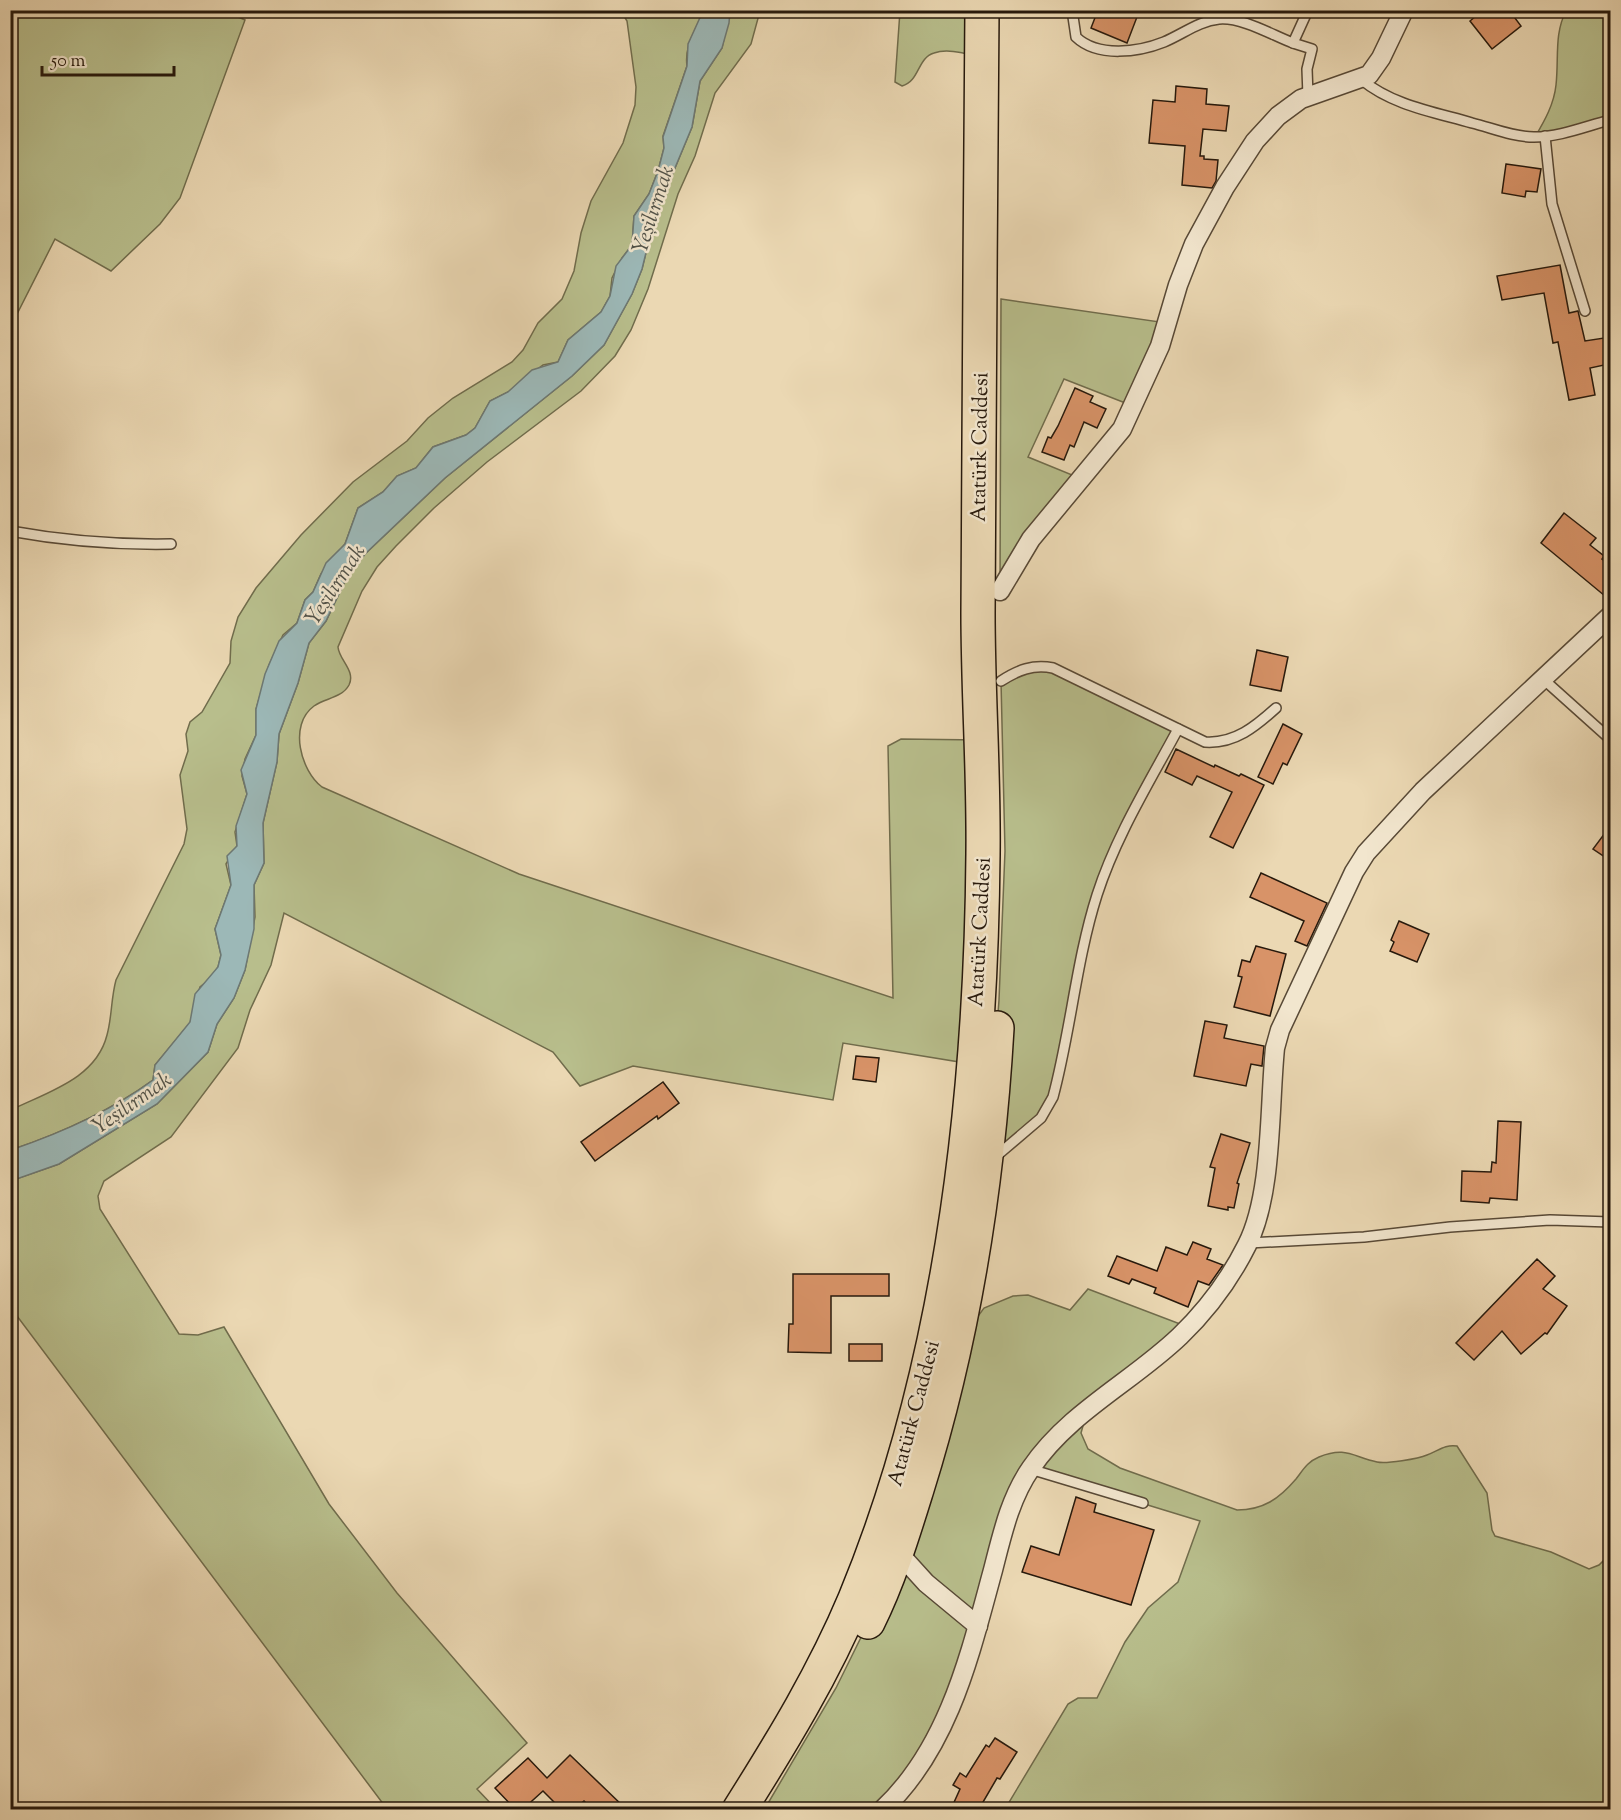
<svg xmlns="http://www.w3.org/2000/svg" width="1621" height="1820" font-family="'Sorts Mill Goudy',serif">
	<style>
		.green { fill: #b8be8c; stroke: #706c4c; stroke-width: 1.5 }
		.water { fill: #9cb8b7; stroke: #6d7873; stroke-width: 1.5 }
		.building { fill: #d89368; stroke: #27190c; stroke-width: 1.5 }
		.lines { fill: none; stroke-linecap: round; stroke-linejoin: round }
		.lane-casing { stroke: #584936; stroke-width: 12 }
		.street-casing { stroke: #584936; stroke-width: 21 }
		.highway-casing { stroke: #27190c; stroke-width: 36 }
		.lane { stroke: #f2e6ce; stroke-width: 9 }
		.street { stroke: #f2e6ce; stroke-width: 18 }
		.highway { stroke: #ebd8b3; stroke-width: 33 }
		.labels { text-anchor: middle; stroke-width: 5; stroke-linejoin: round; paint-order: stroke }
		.street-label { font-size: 21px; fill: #27190c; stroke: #f2e6ce }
		.water-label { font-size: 22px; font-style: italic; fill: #505148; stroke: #f2e6ce }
	</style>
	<rect width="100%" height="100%" fill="#ebd8b3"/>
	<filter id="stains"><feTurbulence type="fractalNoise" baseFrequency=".00333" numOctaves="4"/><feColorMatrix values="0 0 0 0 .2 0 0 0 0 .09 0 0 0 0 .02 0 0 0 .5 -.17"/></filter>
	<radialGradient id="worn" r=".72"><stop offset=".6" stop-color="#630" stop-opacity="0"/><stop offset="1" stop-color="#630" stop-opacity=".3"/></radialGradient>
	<g class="green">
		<path d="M223,10L245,20L180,198L160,224L111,271L55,239L11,326V11Z"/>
		<path d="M621,11H703C697,29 684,45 687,66L663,136L664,148L658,171L649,194L634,216L632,245L622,258L612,278L610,296L601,312L568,340L558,362L543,365L508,392L490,401L475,428L466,435L433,447L416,468L397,476L383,492L358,508L345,544L321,574L313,592L305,600L297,623L283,635L269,665L256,709V735L245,759L242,776L247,794L235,832L237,846L226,864L231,885L215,929L221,955L218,967L210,979L200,987L190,1023L155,1065L153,1080C110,1111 61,1133 11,1150V1110C47,1092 96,1079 107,1035C112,1017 111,998 116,980L184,844L187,829L180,775L188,751L186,734L190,722L202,712L230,663L231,641L238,617L256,588L301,535L353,482L407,441L428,418L453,398L512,362L523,350L538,323L562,299L574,271L581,233L591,201L623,143L635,105L636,87L627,21Z"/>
		<path d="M730,11H760L751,44L715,93L695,156L678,194L648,289L631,330L615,356L581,391L487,462L434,508L396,546L377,567L362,591L338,647C339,660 356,671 349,685C342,698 325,698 314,706C288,725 301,771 322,787L519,874L893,998L888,746L901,739L980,740L972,1064L843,1043L833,1100L633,1066L580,1086L553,1052L284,913L271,965L250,1010L238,1048L171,1137L104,1181L98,1196L100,1209L179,1334L198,1335L224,1327L329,1504L397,1593L527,1743L477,1789L496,1809H387L11,1308L10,1181L59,1164L157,1104L208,1052L217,1024L234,998L245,970L255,917L254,885L264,863L263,823L277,762L279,734L298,683L309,643L326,621L347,577L365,554L445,478L572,376L604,345L632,294L642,269L655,216L692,127L700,81L722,48Z"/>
		<path d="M900,11H982V57C967,54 948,48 934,53C917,58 920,81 902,86L895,82Z"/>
		<path d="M1566,11H1610V120L1535,137C1545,120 1554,104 1556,85C1559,58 1554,34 1566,11Z"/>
		<path d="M1001,299L1167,323L1133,406L1064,379L1028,457L1082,479L1000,591Z"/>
		<path d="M1040,666L1178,729L1098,893L1061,1067L1041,1118L987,1163L999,1000L1005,851L1001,681Z"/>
		<path d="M1088,1289L1188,1327L1088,1408L1081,1433L1088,1449L1120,1468L1237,1510C1263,1510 1279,1499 1296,1479C1303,1470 1307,1462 1319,1457C1346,1446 1353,1457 1377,1462C1386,1464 1418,1459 1427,1455C1438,1451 1445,1444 1457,1446L1487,1493L1492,1530L1495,1536L1551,1552L1589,1569L1599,1565L1610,1554V1809H1005L1068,1704L1078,1698H1097L1125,1642L1148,1608L1178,1582L1200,1521L1030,1469L956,1695L882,1809L764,1810L836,1688L875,1609L956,1346L984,1308L1013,1296L1028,1295L1070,1310Z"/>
	</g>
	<path class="water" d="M703,11H730L729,23L722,48L700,81L692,127L655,216L642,269L632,294L604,345L572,376L445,478L365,554L347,577L326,621L309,643L298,683L279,734L277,762L263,823L264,863L254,885V929L245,970L234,998L217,1024L208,1052L157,1104L59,1164L11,1181V1150C61,1133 110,1112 153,1080L155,1065L190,1022L195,994L218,967L221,955L215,929L231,885L227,856L237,846L236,826L247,794L241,770L256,735V709L265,674L279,641L297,623L305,600L313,592L326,563L345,544L358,508L383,492L397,476L416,468L433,447L466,435L475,428L490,401L508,392L532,370L558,362L568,340L601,312L610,296L616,266L632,245L634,216L649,194L658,171L664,148L663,137L687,66L688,44Z"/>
	<g class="building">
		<path d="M1098,10H1122L1137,17L1127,43L1091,28Z"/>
		<path d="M1483,10H1509L1521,26L1492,49L1470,21Z"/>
		<path d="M1176,86L1207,89L1206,104L1229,106L1226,131L1203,129L1200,156H1204V159L1218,160L1216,181L1212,188L1182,185L1185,146L1149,143L1153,100L1175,102Z"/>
		<path d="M1506,164L1541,169L1537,192L1526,191L1525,197L1502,193Z"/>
		<path d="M1560,265L1569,313L1578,311L1585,341L1604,338L1609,364L1590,368L1595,395L1569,400L1558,342L1553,343L1544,293L1502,300L1497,276Z"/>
		<path d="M1075,388L1093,396L1090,402L1106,409L1097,428L1084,422L1074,447L1070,445L1064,460L1042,452L1048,437L1051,438L1058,426Z"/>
		<path d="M1564,513L1596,538L1590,545L1604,556L1602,559L1611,566V601L1541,543Z"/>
		<path d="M1257,650L1288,657L1281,691L1250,685Z"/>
		<path d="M1283,724L1302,734L1287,765L1283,763L1273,784L1258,777Z"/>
		<path d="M1176,749L1214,767L1215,765L1239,776L1241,774L1264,785L1233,848L1210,837L1232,792L1197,776L1192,785L1165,772Z"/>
		<path d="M1611,825V861L1593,849Z"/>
		<path d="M1261,873L1327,903L1307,946L1295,941L1304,921L1250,897Z"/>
		<path d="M1399,921L1429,934L1417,962L1390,951L1394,942L1391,940Z"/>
		<path d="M1256,946L1286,954L1270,1016L1234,1007L1242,977L1238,976L1242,960L1250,962Z"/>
		<path d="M1205,1021L1227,1025L1224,1038L1264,1046L1262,1066L1251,1064L1246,1086L1194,1076Z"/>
		<path d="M856,1056L879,1058L876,1082L853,1079Z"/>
		<path d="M663,1082L679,1103L658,1119L657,1116L595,1161L581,1142Z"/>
		<path d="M1498,1121L1521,1122L1517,1200L1490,1198L1489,1203L1461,1201L1462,1171L1491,1172L1492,1162L1496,1163Z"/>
		<path d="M1221,1134L1250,1143L1237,1183L1239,1184L1234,1208L1228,1207V1210L1208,1206L1215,1168L1210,1167Z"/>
		<path d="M1193,1242L1211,1249L1207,1259L1223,1265L1209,1285L1198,1281L1188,1307L1154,1293L1156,1288L1132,1279L1129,1284L1108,1276L1117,1256L1157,1271L1166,1247L1187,1255Z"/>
		<path d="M1537,1259L1555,1276L1543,1289L1567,1306L1547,1334L1545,1333L1521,1354L1502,1331L1474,1360L1456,1343Z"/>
		<path d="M793,1274H889V1296H831V1353L788,1352L789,1324H793Z"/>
		<rect x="849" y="1344" width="33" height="17"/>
		<path d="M1076,1497L1096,1504L1094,1512L1154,1530L1131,1605L1022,1572L1031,1546L1059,1555Z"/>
		<path d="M995,1738L1017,1752L1000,1779L997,1778L979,1809H951L960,1789L953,1785L960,1773L966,1777L986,1745L989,1747Z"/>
		<path d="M570,1755L626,1809H592L584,1801L574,1809H561L543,1791L523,1809H515L495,1788L528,1758L547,1778Z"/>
	</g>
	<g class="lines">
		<defs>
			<g id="lane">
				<path d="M1072,10L1076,37C1098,58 1139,52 1164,42C1183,34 1199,21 1219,19C1242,17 1272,35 1293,43L1308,10"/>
				<path d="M1293,43L1312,49L1307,69L1308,96"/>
				<path d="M1362,80C1392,105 1434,112 1472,123C1492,128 1513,137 1534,137C1560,137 1586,126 1610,120"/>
				<path d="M1545,136L1552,204L1585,311"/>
				<path d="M10,531C65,541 116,545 171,544"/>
				<path d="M1542,678L1610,739"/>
				<path d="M1001,681C1018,670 1033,664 1053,668L1205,742C1235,744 1256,726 1276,708"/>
				<path d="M994,1158L1041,1118L1053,1097C1071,1030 1076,961 1097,895C1116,836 1149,783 1178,729"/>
				<path d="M1249,1243L1364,1237L1450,1227L1550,1220L1610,1222"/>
				<path d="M1030,1469L1143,1503"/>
			</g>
			<g id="street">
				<path d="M1000,591L1031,539L1122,429L1160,346L1178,285L1194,244L1225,187L1255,141L1278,116L1301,99L1369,75L1381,58L1404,10"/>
				<path d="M897,1551L926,1583L978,1626"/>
				<path d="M882,1810C949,1748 970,1654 993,1570C1002,1535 1010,1498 1031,1468C1069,1412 1132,1382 1180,1336C1207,1310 1230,1279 1247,1245C1273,1194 1269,1106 1275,1048L1280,1030L1354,872L1366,853L1423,791L1610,616"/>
			</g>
			<g id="highway">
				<path d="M868,1622C889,1580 903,1534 917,1489C964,1339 988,1185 997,1028"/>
				<path d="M739,1810C782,1742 824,1673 855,1599C950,1369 981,1101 983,854C984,774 978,693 978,613C978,412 981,211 982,10"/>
			</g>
		</defs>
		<use href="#lane" class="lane-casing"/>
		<use href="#street" class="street-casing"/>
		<use href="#highway" class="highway-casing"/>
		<use href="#lane" class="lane"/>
		<use href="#street" class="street"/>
		<use href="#highway" class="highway"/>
	</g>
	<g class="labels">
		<g class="street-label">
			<text transform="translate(979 447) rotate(-89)" y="7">Atatürk Caddesi</text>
			<text transform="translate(979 932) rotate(-87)" y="7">Atatürk Caddesi</text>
			<text transform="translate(913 1413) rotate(-75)" y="7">Atatürk Caddesi</text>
		</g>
		<g class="water-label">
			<text transform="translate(652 209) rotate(-72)" y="8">Yeşilırmak</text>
			<text transform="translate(334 584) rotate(-57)" y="8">Yeşilırmak</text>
			<text transform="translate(131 1102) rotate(-35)" y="8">Yeşilırmak</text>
		</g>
	</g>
	<rect width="1621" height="1820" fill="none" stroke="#ebd8b3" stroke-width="36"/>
	<rect x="12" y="12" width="1597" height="1796" fill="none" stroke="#27190c" stroke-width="3"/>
	<rect x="18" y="18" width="1585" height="1784" fill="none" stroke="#27190c" stroke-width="1.5"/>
	<path d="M42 66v9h132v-9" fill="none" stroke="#27190c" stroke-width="3"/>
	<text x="51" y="66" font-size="18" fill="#27190c" stroke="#f2e6ce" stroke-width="4.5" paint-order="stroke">50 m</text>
	<rect width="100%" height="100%" filter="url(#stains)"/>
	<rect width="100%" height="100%" fill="url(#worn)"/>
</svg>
